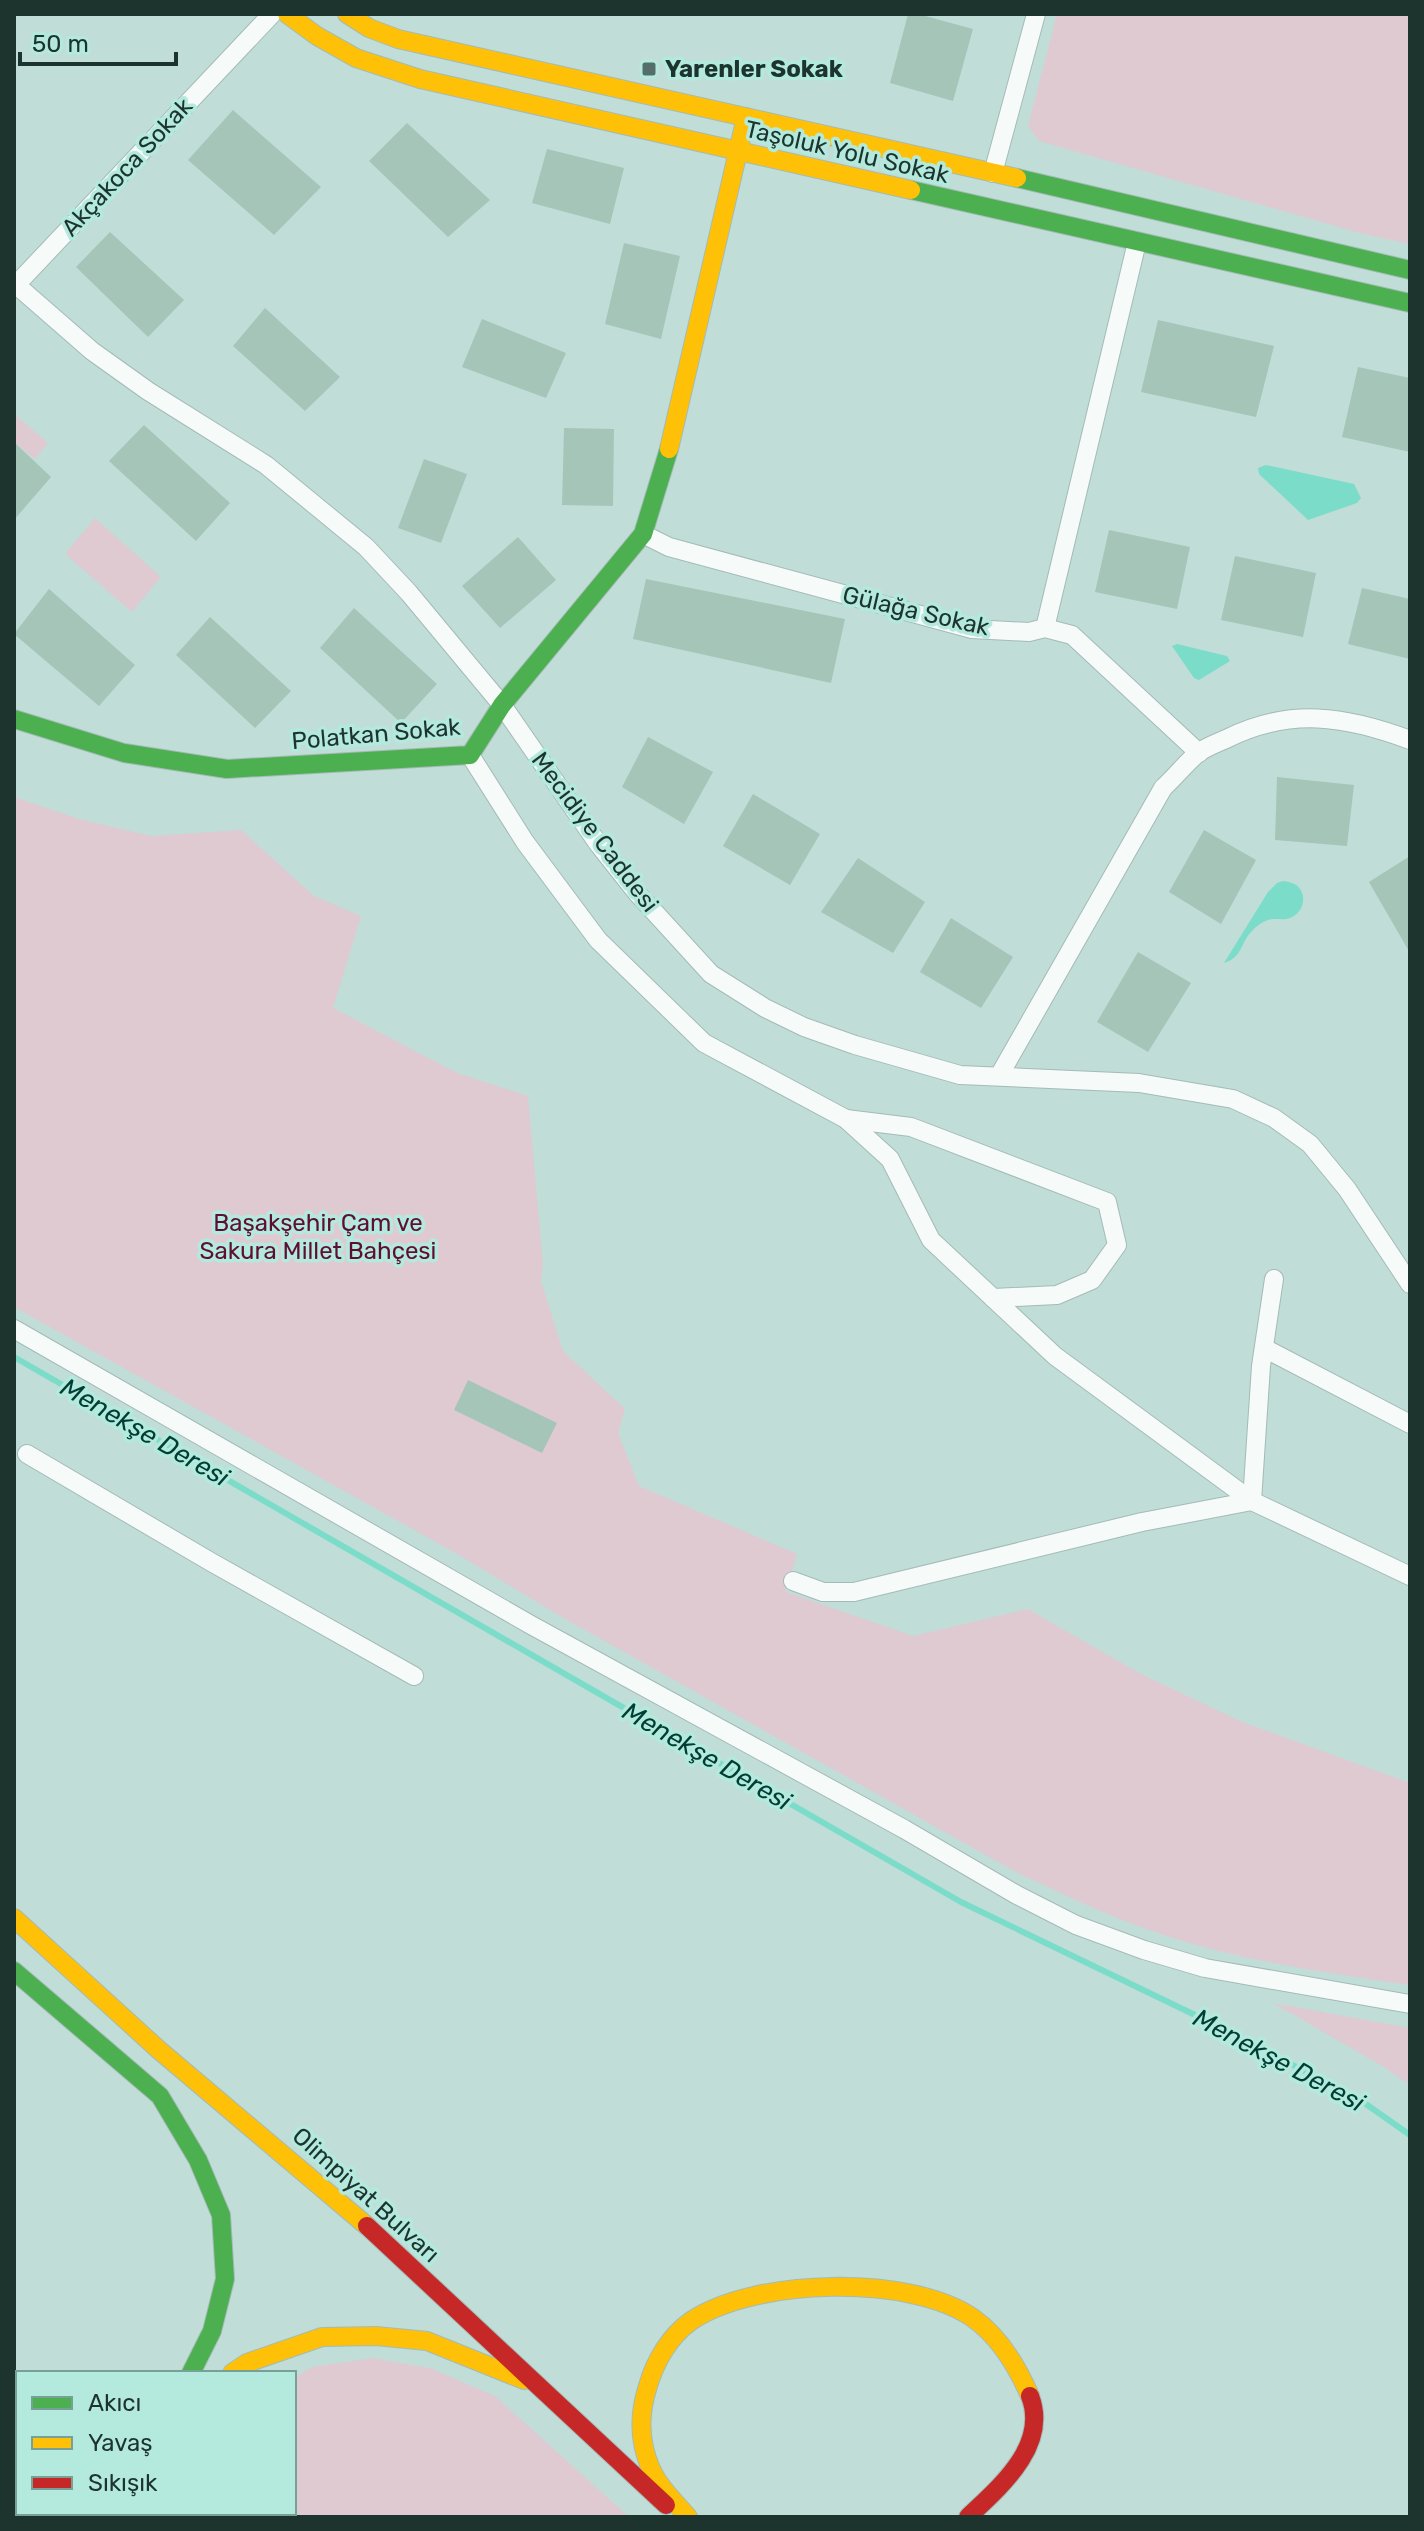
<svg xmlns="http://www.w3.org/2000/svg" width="1424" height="2531" font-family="Rubik,sans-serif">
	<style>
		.green { fill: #dfcad2 }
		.water { fill: #7bdcca }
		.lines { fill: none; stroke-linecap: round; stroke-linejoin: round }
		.stream { stroke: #7bdcca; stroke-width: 6 }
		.building { fill: #a6c5b9 }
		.street-casing { stroke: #a4bbb6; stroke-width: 20 }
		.fast-casing { stroke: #a4bbb6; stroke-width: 20 }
		.slow-casing { stroke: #a4bbb6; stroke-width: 20 }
		.jam-casing { stroke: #a4bbb6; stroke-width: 20 }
		.street { stroke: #f6faf9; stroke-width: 18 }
		.fast { stroke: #4caf50; stroke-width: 18 }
		.slow { stroke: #ffc107; stroke-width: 18 }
		.jam { stroke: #c62828; stroke-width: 18 }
		.poi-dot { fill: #566e69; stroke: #b3eadd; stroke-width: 3 }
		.labels { text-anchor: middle; stroke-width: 7; stroke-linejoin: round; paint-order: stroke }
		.poi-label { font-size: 24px; font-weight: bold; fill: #1d332e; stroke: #b3eadd; text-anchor: start }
		.street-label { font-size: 24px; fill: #1d332e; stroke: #b3eadd }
		.park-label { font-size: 24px; fill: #5f0e33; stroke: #b3eadd }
		.water-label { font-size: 26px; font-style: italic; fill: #003d34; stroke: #b3eadd }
	</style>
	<rect width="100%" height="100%" fill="#c0ddd7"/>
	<g class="green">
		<path d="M1057,14H1410V244L1363,234L1039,141L1028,126Z"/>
		<path d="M14,414L48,443L35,459L14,442Z"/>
		<path d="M95,518L161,577L132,612L65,554Z"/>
		<path d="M14,797L79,819L151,836L241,830L314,896L361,916L333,1008L457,1073L528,1096L543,1264L541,1281L563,1351L625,1409L618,1433L639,1486L797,1554L786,1592L913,1636L1028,1609L1141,1674L1240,1721L1410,1783V1985C1323,1972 1235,1960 1152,1931C1105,1915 1061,1893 1016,1872L560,1616L459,1555L14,1307Z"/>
		<path d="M1273,2003L1410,2028V2085L1384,2067Z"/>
		<path d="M372,2358L430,2368L495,2396L629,2517H72L78,2513H294V2378L312,2367Z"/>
	</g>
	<g class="water">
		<path d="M1266,465L1354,484L1361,498L1357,503L1308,520L1259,474L1258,468Z"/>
		<path d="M1177,644L1227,656L1230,661L1199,680L1194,678L1172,646Z"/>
		<path d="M1283,881C1290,882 1296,883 1300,889C1308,901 1300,916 1287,919C1281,920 1274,918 1268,920C1262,922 1256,926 1252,931C1240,943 1243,957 1224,963L1268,892L1277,883Z"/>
	</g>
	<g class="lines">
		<path class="stream" d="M14,1357L961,1902L1222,2028L1363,2102L1410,2135"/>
	</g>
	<g class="building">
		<path d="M908,14H918L973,29L953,101L890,83Z"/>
		<path d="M233,110L321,187L274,235L188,160Z"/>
		<path d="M407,123L490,200L448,237L369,161Z"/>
		<path d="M547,149L624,168L610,224L532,203Z"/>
		<path d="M110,232L184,300L148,337L76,267Z"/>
		<path d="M624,243L680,256L661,339L605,324Z"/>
		<path d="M265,308L340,377L305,411L233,346Z"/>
		<path d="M482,319L566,353L546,398L462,367Z"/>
		<path d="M1158,320L1274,346L1256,417L1141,392Z"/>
		<path d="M1358,367L1410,378V452L1342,437Z"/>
		<path d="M144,425L230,503L196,541L109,461Z"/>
		<path d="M564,428L614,429L613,506L562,505Z"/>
		<path d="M14,442L51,477L14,520Z"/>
		<path d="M424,459L467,474L441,543L398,528Z"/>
		<path d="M1109,530L1190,547L1177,609L1095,592Z"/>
		<path d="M518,537L556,580L500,628L462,586Z"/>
		<path d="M1235,556L1316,573L1303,637L1221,620Z"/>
		<path d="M646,579L845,619L831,683L633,639Z"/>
		<path d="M1362,588L1410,599V659L1348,644Z"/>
		<path d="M49,589L135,665L99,706L14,634Z"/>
		<path d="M354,608L437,684L401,723L320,648Z"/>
		<path d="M210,617L291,691L255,728L176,655Z"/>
		<path d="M648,737L713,772L684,824L622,787Z"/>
		<path d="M1277,777L1354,785L1347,846L1275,840Z"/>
		<path d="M753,794L820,834L790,885L723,846Z"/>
		<path d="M1204,830L1256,860L1221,924L1169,892Z"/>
		<path d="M1410,856V953L1369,882Z"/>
		<path d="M858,858L925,902L893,953L821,912Z"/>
		<path d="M951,918L1013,957L981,1008L920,972Z"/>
		<path d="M1138,952L1191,983L1148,1052L1097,1022Z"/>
		<path d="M468,1380L557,1423L542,1453L454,1410Z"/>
	</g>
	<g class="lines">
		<defs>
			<g id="street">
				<path d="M993,173L1036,14"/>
				<path d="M14,283L92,351L148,391L266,465L366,547L409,593L502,705L599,845L637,893L711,974L765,1008L804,1027L855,1045L960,1075L1139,1083L1233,1099L1274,1118L1310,1144L1347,1189L1410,1284"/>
				<path d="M14,287L272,14"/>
				<path d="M643,534L669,547L972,629L1029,632L1045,628L1072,635L1199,753"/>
				<path d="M1045,628L1137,242"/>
				<path d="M470,755L525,842L598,940L704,1043L846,1119L890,1159L931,1240L1055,1356L1252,1501L1410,1576"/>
				<path d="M999,1076L1163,788C1175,777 1186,763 1198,753C1206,747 1217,743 1226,739C1289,707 1346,716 1410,740"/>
				<path d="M846,1119L911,1127L1107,1202L1117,1245L1092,1280L1057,1295L993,1298"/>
				<path d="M14,1329L531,1625L904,1829L1017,1895L1076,1925L1144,1950L1205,1968L1410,2004"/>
				<path d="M1264,1348L1410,1424"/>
				<path d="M27,1454L211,1562L414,1676"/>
				<path d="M793,1581L823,1592H854L1142,1522L1252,1501L1261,1366L1274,1279"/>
			</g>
			<g id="fast">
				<path d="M1017,178L1410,270"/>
				<path d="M911,190L1410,303"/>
				<path d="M14,719L124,753L227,769L470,755L502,705L643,534L669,449"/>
				<path d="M14,1971L160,2096L198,2160L221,2215L225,2279L212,2331L191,2373"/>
			</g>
			<g id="slow">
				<path d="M287,14L317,36L356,58L420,79L911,190"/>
				<path d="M347,14L369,28L398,39L1017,178"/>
				<path d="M669,449L746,117"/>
				<path d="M14,1918L159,2050L367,2226"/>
				<path d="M232,2373L247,2363L322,2337L376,2336L427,2341L524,2380"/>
				<path d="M688,2517C675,2502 659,2487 651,2469C639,2442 639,2413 648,2386C655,2361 670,2336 691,2321C754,2278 910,2274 973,2318C1000,2337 1017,2366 1030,2396"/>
			</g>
			<g id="jam">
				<path d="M367,2226L666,2505"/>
				<path d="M14,2515L18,2513"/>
				<path d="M968,2517C1001,2486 1049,2445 1030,2396"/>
			</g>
		</defs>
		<use href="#street" class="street-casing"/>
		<use href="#fast" class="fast-casing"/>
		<use href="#slow" class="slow-casing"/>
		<use href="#jam" class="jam-casing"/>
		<use href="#street" class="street"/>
		<use href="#fast" class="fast"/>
		<use href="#slow" class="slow"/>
		<use href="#jam" class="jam"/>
	</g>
	<rect class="poi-dot" x="641" y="61" width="16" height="16" rx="4"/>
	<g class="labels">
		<g class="poi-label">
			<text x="665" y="77">Yarenler Sokak</text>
		</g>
		<g class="street-label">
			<text transform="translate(847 152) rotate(13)" y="8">Taşoluk Yolu Sokak</text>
			<text transform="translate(127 167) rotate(-47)" y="8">Akçakoca Sokak</text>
			<text transform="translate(916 611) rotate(13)" y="8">Gülağa Sokak</text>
			<text transform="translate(376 734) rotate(-5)" y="8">Polatkan Sokak</text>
			<text transform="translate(595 832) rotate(53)" y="8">Mecidiye Caddesi</text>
			<text transform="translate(366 2195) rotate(42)" y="8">Olimpiyat Bulvarı</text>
		</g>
		<g class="park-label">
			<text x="318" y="1231">Başakşehir Çam ve<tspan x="318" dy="28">Sakura Millet Bahçesi</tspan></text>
		</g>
		<g class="water-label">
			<text transform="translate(145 1432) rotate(30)" y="9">Menekşe Deresi</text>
			<text transform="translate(707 1756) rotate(30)" y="9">Menekşe Deresi</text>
			<text transform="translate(1279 2060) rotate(28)" y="9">Menekşe Deresi</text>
		</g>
	</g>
	<rect width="1424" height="2531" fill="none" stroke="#1d332e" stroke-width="32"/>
	<rect x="16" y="2371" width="280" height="144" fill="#b3eadd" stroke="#77a197" stroke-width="2"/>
	<rect x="32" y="2397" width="40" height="12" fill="#4caf50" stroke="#77a197" stroke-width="2"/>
	<text x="88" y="2411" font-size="24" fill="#1d332e">Akıcı</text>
	<rect x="32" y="2437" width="40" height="12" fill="#ffc107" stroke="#77a197" stroke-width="2"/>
	<text x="88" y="2451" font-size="24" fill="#1d332e">Yavaş</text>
	<rect x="32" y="2477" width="40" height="12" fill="#c62828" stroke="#77a197" stroke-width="2"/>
	<text x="88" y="2491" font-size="24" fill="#1d332e">Sıkışık</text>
	<path d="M20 52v12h156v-12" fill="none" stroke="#1d332e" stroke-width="4"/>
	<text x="32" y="52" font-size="24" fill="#1d332e" stroke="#b3eadd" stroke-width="6" paint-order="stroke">50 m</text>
</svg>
